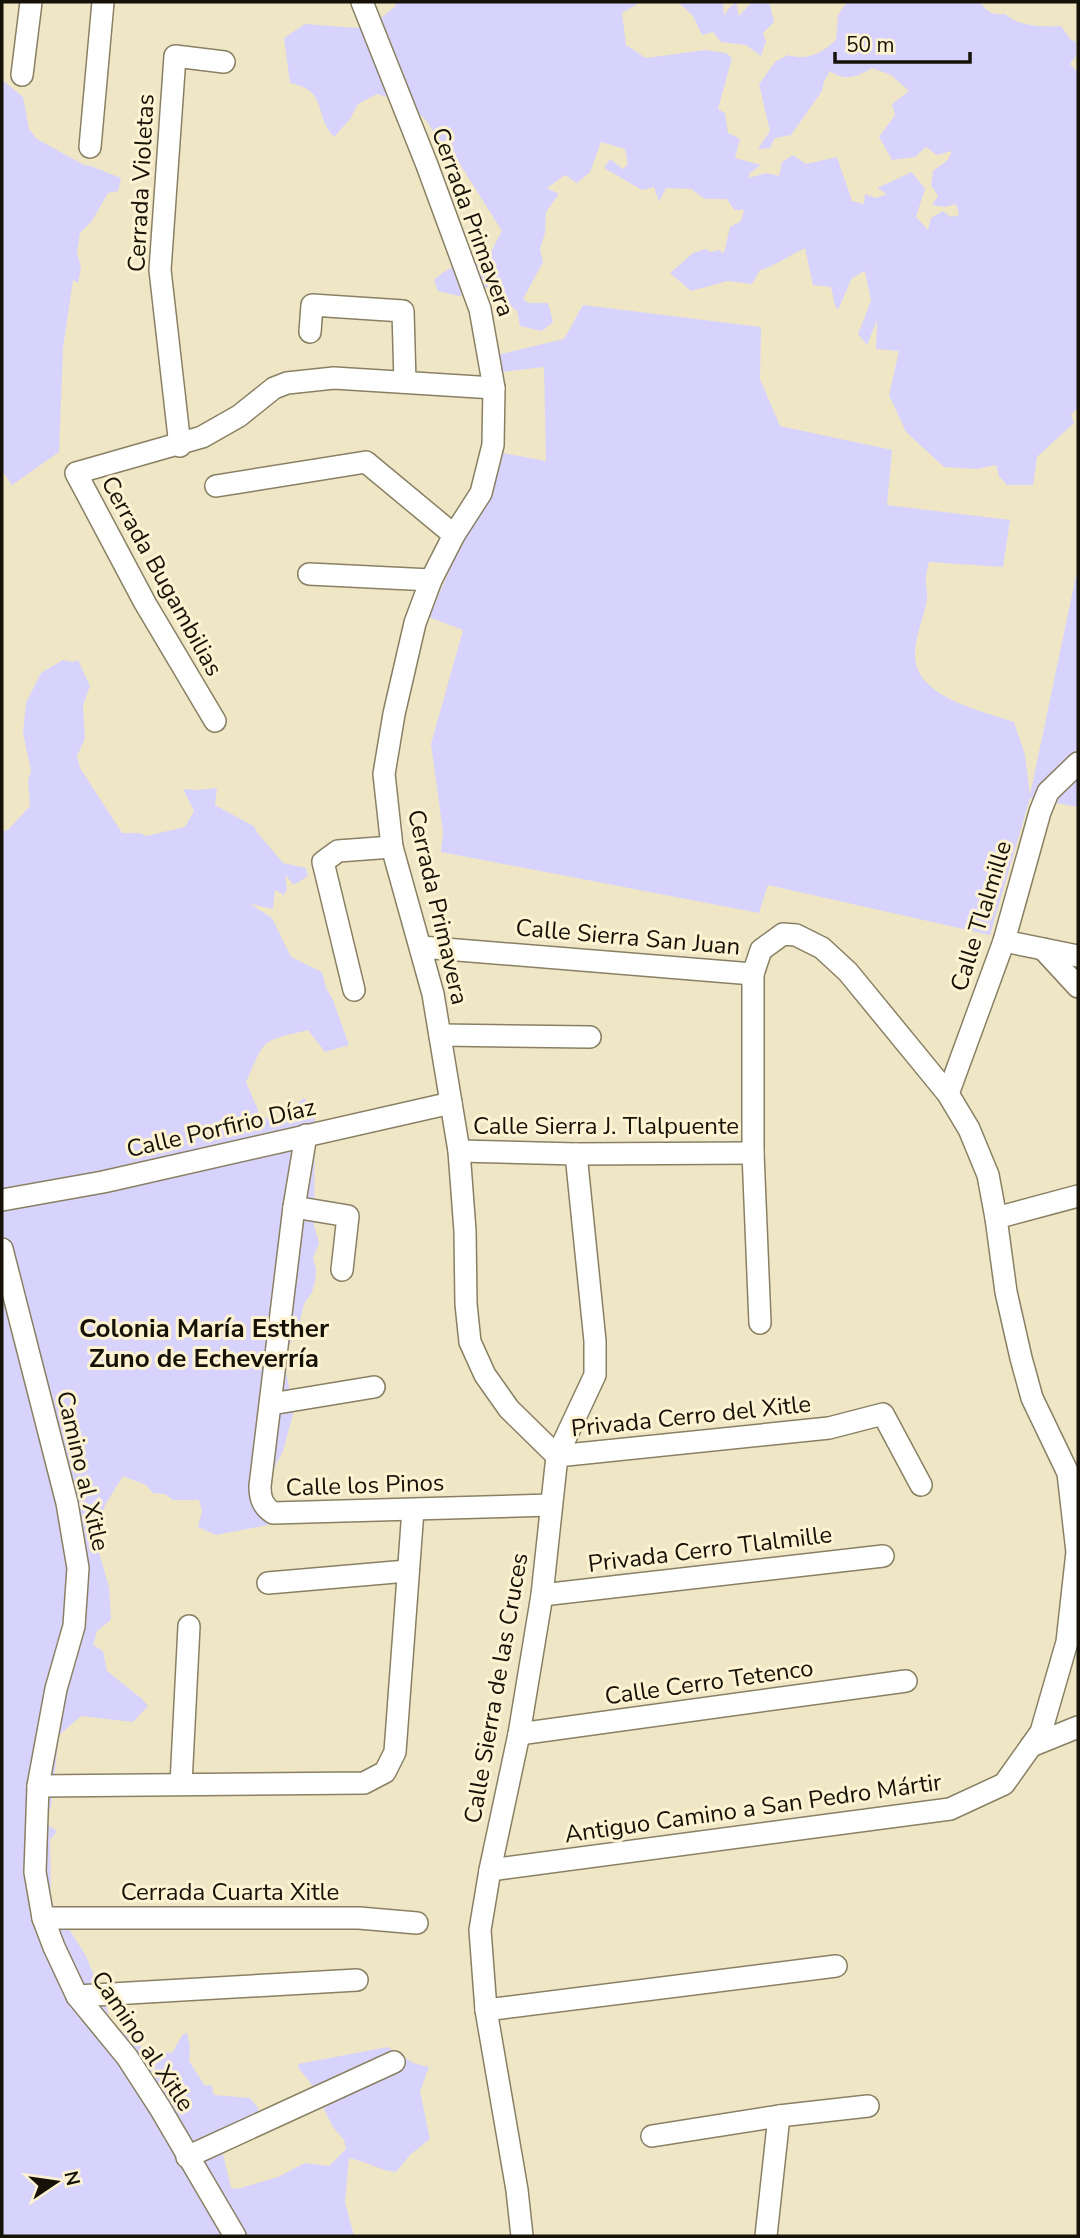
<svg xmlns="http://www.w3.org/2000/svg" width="1080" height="2238" font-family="'Nunito Sans',sans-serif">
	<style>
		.green { fill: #d8d3fd }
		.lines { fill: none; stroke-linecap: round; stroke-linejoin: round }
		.minor-casing { stroke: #898063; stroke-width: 24 }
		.minor { stroke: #fff; stroke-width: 21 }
		.labels { text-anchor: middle; stroke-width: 6; stroke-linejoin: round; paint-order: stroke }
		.street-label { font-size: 24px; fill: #161207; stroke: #fdf3d3 }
		.neighbourhood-label { font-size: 26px; font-weight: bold; fill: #161207; stroke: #fdf3d3 }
	</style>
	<rect width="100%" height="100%" fill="#efe6c6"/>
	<g class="green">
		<path d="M395,2H641L622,13L626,45L646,58L705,50L726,53L732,58L718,109L725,113L728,133L740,139L735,158L761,165L750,173L748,178L767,173L779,176L782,162L793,155L806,164L837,157L852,201L864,204L865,194L876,198L887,194L877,188L912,172L925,189L916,217L928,230L931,218L943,211L951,217L959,215L956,204L945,207L932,205L938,196L931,185L933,171L948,160L952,151L937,155L926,147L915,157L892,160L879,137L895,115L892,104L909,91L891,75L872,68C856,77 846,82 830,71L824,81L822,91L791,135L775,138L770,148L758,149L770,131L759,84L776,61L788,55C808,61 822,53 836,40L838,15L847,2H980C987,12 992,15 1005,14C1021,27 1041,27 1061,26L1070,39L1076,42V56L1070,64L1078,73V408L1071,414L1074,423L1037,457L1033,485H1007L999,476L996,465L977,469L944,467L906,432L889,395L899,351L876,349L877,320L867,345L858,334L871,301L865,271L852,278L838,310L835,306L831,287L813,285L805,248C792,254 773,267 760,270L752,284L728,281L691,291L670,273L693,253L706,249L711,252L719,250L724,253L730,227L741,221L744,210H734L727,199H705L691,189L666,188L659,202L654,187L642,190L604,168L610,159L623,169L628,164L625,149L601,142L590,172L577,183L565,175L547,188L559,194L546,212L545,233L540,249L543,262L523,299L528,303H548L553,322L542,331L520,326L517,311L488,287L459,296L438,291L434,280C450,266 464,260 484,265C492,253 495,242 502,231L451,150C434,141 434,128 422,116C411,105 392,98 377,94L358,104L350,119L334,137C313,114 329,91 290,83L284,38L305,24L356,28L382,17L396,6Z"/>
		<path d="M678,2H723L724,16L729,8L736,2L739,16L752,2H769L774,22L763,33L766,41L761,56L746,45L721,42L713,32L702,35L693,16Z"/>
		<path d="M2,80L23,97L29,129L37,139L86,166L88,165L121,178L118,191L108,193L92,221L80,233L77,253L81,267L78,283L73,280L63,348L59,452L12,485L2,471Z"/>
		<path d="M583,305L761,327L760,379L780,426L892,450L887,505L1010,520L1003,567L929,562C928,567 926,573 926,578C925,585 928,592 927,599C924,619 914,637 915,658C918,698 983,711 1014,722L1025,755L1030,795L1078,566V807L1030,798L990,935L768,885L759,913L441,852L443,832L431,744L463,630L429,617L466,532L490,490L502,453L546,461L544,367L501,372L497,355L564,339Z"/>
		<path d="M63,660L72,662L78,660L90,686L83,705L85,738L77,756L80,768L122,833H140L146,836L185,827L194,811L183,789L197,790L217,788L215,805L255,827L256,831L283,863L306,868L308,876L294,885L285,875L287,889L284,895L275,890L273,909L250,904L272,918L291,957L322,972L326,988L333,1000L349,1045L325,1052L308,1030C261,1042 266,1036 246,1082L261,1117L278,1120L304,1098L315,1112L314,1225L319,1243L313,1258L316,1269L315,1281L312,1292L304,1304L298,1330L288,1347L286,1372L294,1410L283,1451L264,1488L268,1525L216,1535L198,1527L202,1511L199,1500H173L165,1494L153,1493L146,1485L123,1476L105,1505L96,1542L109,1587L111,1620L97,1631L93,1645L103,1651L107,1671L142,1699L148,1706L133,1722L81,1716L59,1735L51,1807L43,1822L57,1831L50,1840L51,1894L53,1904L86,1956L106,2004L110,2022L146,2051L172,2053L183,2034L187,2033L190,2048L189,2061L205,2086L211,2085L214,2095L250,2098L258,2108L261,2124L220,2142L231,2188L237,2189L278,2177L305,2163L329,2166L346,2149L344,2140L333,2127L310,2082L299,2069L298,2064L388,2047L413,2063L429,2067L420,2091L430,2139L410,2155L396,2172C378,2170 366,2161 349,2158L345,2202L354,2236H2V832L9,829L30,806L28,780L31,771L23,733L26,703L41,673Z"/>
	</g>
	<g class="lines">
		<defs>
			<g id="minor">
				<path d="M362,2L427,165L480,309L494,388L493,445L481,493L454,535L431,580L415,623L394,714L384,774L392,847L433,994L459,1151L465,1231L466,1304L470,1342L485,1375L509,1409L557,1456L829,1428L883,1414L921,1485"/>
				<path d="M22,75L31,2"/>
				<path d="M90,147L103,2"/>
				<path d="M310,332L312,305L403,311L405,382"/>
				<path d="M180,446L160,270L175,56L224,62"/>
				<path d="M216,486L366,462L454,535"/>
				<path d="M309,574L431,580"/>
				<path d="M215,721L145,603L76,473L202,437L239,416L274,388L287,383L334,378L494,388"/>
				<path d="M1004,941L1078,956"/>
				<path d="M421,947L753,974L761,950L783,934L796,935L822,948L848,972L948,1094L969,1129L988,1175L996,1218L1006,1292L1021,1358L1032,1398L1068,1473L1077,1552L1067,1642L1041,1732L1004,1784L950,1809L490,1870"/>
				<path d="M1043,949L1078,987"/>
				<path d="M753,974V1153L760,1323"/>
				<path d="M354,990L323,862L338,851L392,847"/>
				<path d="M440,1035L590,1037"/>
				<path d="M948,1094L1004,941L1040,812L1048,792L1078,763"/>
				<path d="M306,1135L294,1207L260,1486C260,1499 263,1506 273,1513L551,1505"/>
				<path d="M459,1151L576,1154L753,1153"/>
				<path d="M2,1200L103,1182L451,1103"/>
				<path d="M294,1207L348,1216L342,1270"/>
				<path d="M996,1218L1078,1196"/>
				<path d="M2,1249L67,1503L78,1568L74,1626L56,1689L38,1786L35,1872L43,1918L54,1947L77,1996L127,2057L160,2108L235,2236"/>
				<path d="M271,1404L374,1387"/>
				<path d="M268,1583L407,1571"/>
				<path d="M542,1595L883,1556"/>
				<path d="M519,1734L906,1681"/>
				<path d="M1031,1746L1078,1727"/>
				<path d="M181,1784L189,1626"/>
				<path d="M38,1786L364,1783L385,1772L395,1752L413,1510"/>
				<path d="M43,1918H359L417,1923"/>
				<path d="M77,1996L357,1980"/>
				<path d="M486,2010L836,1966"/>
				<path d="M652,2136L779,2116L868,2106"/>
				<path d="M187,2157L394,2062"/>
				<path d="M522,2236L517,2190L486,2010L480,1930L490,1870L519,1734L542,1595L557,1456L595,1375V1341L576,1154"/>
				<path d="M766,2236L779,2116"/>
			</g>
		</defs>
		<use href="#minor" class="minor-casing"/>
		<use href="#minor" class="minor"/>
	</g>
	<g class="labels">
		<g class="street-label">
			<text transform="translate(141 183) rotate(-87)" y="8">Cerrada Violetas</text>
			<text transform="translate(473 222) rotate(70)" y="8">Cerrada Primavera</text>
			<text transform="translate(162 576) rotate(61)" y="8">Cerrada Bugambilias</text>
			<text transform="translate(438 907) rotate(77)" y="8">Cerrada Primavera</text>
			<text transform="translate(981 916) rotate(-73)" y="8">Calle Tlalmille</text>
			<text transform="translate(628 937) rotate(5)" y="8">Calle Sierra San Juan</text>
			<text x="606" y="1134">Calle Sierra J. Tlalpuente</text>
			<text transform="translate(221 1128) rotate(-13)" y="8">Calle Porfirio Díaz</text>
			<text transform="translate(691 1416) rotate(-6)" y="8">Privada Cerro del Xitle</text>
			<text transform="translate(83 1471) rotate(77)" y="8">Camino al Xitle</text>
			<text transform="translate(365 1485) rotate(-2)" y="8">Calle los Pinos</text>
			<text transform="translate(710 1549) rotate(-7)" y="8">Privada Cerro Tlalmille</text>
			<text transform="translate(709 1682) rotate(-8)" y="8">Calle Cerro Tetenco</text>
			<text transform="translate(496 1688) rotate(-80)" y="8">Calle Sierra de las Cruces</text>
			<text transform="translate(753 1808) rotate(-8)" y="8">Antiguo Camino a San Pedro Mártir</text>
			<text x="230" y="1900">Cerrada Cuarta Xitle</text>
			<text transform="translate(143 2041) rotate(56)" y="8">Camino al Xitle</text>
		</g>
		<g class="neighbourhood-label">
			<text x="204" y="1337">Colonia María Esther<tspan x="204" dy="30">Zuno de Echeverría</tspan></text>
		</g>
	</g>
	<rect width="1080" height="2238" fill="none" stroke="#161207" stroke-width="7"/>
	<g transform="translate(56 2182) rotate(77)" stroke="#fdf3d3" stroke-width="5" paint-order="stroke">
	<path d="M0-5L12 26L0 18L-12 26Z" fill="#161207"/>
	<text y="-10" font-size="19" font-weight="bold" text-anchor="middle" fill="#161207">N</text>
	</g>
	<path d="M835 52v10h135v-10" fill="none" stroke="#161207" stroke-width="3.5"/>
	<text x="846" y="52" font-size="21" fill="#161207" stroke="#fdf3d3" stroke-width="5" paint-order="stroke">50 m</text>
</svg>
